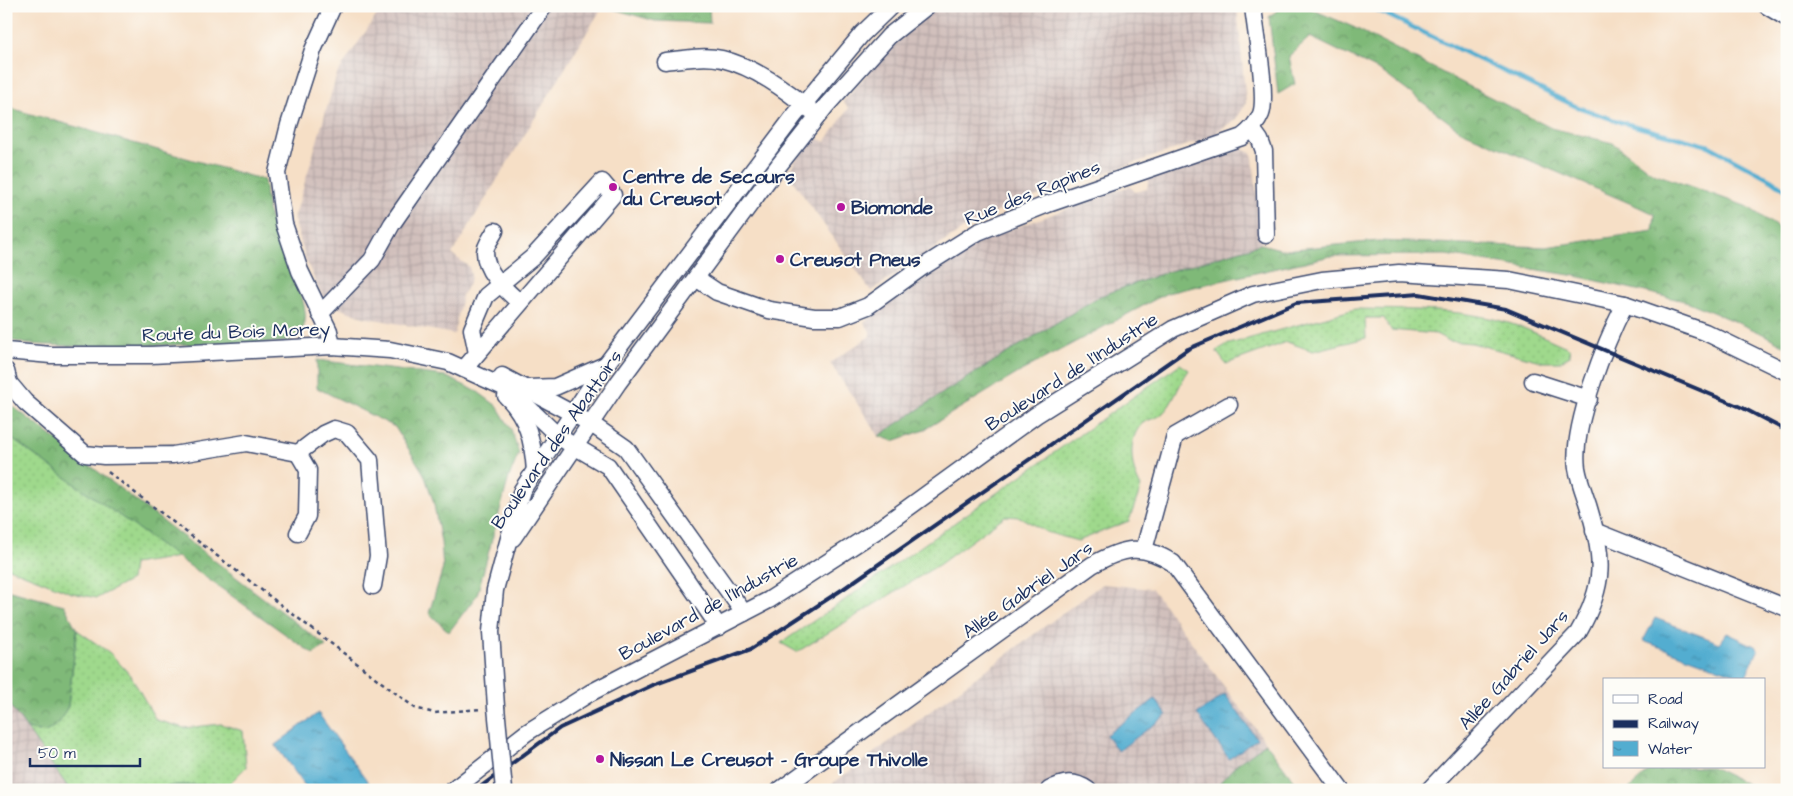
<svg xmlns="http://www.w3.org/2000/svg" width="1793" height="796" font-family="'Architects Daughter',sans-serif">
	<style>
		.industrial { fill: url(#industrial-grid) }
		.grass { fill: url(#grass-dots); stroke: #5d8475 }
		.forest { fill: url(#forest-crowns); stroke: #4d746b }
		.water { fill: url(#water-ripples); stroke: #376e97 }
		.lines { fill: none; stroke-linecap: round; stroke-linejoin: round }
		.stream { stroke: #53add0; stroke-width: 4.5 }
		.minor-casing { stroke: #3c496e; stroke-width: 19 }
		.path { stroke: #3c496e; stroke-width: 2.5; stroke-dasharray: 4 4; stroke-linecap: butt }
		.minor { stroke: #fff; stroke-width: 16 }
		.rail { stroke: #1b2f5e; stroke-width: 4 }
		.minor-bridge-casing { stroke: #3c496e; stroke-width: 19; stroke-linecap: butt }
		.minor-bridge { stroke: #fff; stroke-width: 16 }
		.poi-dot { fill: #b5179e; stroke: #fdfcf7; stroke-width: 2 }
		.labels { text-anchor: middle; stroke-width: 4; stroke-linejoin: round; paint-order: stroke }
		.poi-label { font-size: 19px; font-weight: bold; fill: #1b2f5e; stroke: #fdfcf7; text-anchor: start }
		.street-label { font-size: 19px; fill: #1b2f5e; stroke: #fdfcf7 }
	</style>
	<defs>
		<pattern id="industrial-grid" width="8" height="8" patternUnits="userSpaceOnUse" patternTransform="scale(1.25)"><rect width="8" height="8" fill="#d1c0bc"/><path d="M0 4h8M4 0v8" fill="none" stroke="#b3a5a4"/></pattern>
		<pattern id="grass-dots" width="8" height="8" patternUnits="userSpaceOnUse" patternTransform="scale(1.25)"><rect width="8" height="8" fill="#9fd98c"/><path d="M2 2h.1M6 6h.1" fill="none" stroke="#88bb7b" stroke-width="1.8" stroke-linecap="round"/></pattern>
		<pattern id="forest-crowns" width="20" height="18" patternUnits="userSpaceOnUse" patternTransform="scale(1.25)"><rect width="20" height="18" fill="#7fb978"/><path d="M2 6a3 3 0 1 1 6 0M12 15a3 3 0 1 1 6 0" fill="none" stroke="#679766"/></pattern>
		<pattern id="water-ripples" width="26" height="14" patternUnits="userSpaceOnUse" patternTransform="scale(1.25)"><rect width="26" height="14" fill="#53add0"/><path d="M2 4q2-2 4 0t4 0M15 11q2-2 4 0t4 0" fill="none" stroke="#448dac"/></pattern>
	</defs>
	<rect width="100%" height="100%" fill="#fdfcf7"/>
	<filter id="ink" filterUnits="userSpaceOnUse"><feTurbulence type="fractalNoise" baseFrequency=".02" numOctaves="2"/><feDisplacementMap in="SourceGraphic" scale="10" xChannelSelector="R" yChannelSelector="G"/><feConvolveMatrix kernelMatrix="1 2 1 2 8 2 1 2 1" color-interpolation-filters="sRGB"/></filter>
	<filter id="wash" filterUnits="userSpaceOnUse"><feTurbulence type="fractalNoise" baseFrequency=".0096" numOctaves="4" result="noise"/><feDisplacementMap in="SourceGraphic" scale="20" xChannelSelector="R" yChannelSelector="G"/><feGaussianBlur stdDeviation="1.12" result="paint"/><feColorMatrix in="noise" values="0 0 0 0 0 0 0 0 0 0 0 0 0 0 0 0 0 1.4 0 .05"/><feComposite in="paint" operator="in"/></filter>
	<g filter="url(#wash)">
		<rect width="100%" height="100%" fill="#f6dfc6"/>
		<g class="industrial">
			<path d="M383,6H603L452,254L469,267L471,275L470,282L462,295L454,334L363,317L336,307L320,291L307,263L294,219L337,74Z"/>
			<path d="M938,6H1237L1246,104L1236,119L1218,131L1217,135L1019,202L969,225L871,291L793,181L785,175L814,136L825,142L849,108L843,102L886,52Z"/>
			<path d="M1241,149L1251,153L1253,157L1261,244L1167,272L952,387L879,436L830,363L870,336V331L864,322L959,252L985,239L1130,186L1135,192L1147,189L1149,179Z"/>
			<path d="M1102,584L1152,589L1301,790H824Z"/>
			<path d="M6,700L27,729L70,790H6Z"/>
		</g>
		<g class="grass">
			<path d="M1355,309C1405,310 1456,308 1505,322C1527,328 1548,339 1569,348L1570,356L1559,362H1544L1472,343L1449,341L1436,334L1391,330L1384,318H1365L1366,338L1313,351L1287,342L1226,364L1216,351L1226,345Z"/>
			<path d="M1180,364L1189,370C1179,383 1174,404 1161,415C1156,419 1148,419 1143,423C1126,438 1131,470 1141,487L1129,521L1078,541L1046,532L1020,517L1005,516L940,564L797,652L781,643L849,597Z"/>
			<path d="M12,439L178,557L133,564L131,580L97,598L72,593L6,567V446Z"/>
			<path d="M77,630L110,653L131,676L156,720L184,728L221,724L243,731L246,767L229,784L175,785L154,790H70L27,729L46,732L68,706Z"/>
		</g>
		<g class="forest">
			<path d="M603,6H709L710,23L655,21Z"/>
			<path d="M1283,6H1304L1353,27L1551,128L1613,143L1653,173L1748,207L1787,234V347L1759,332L1689,302L1576,276L1446,255L1331,256L1167,293L1025,369L922,431L893,441L879,436L952,387L1100,296L1167,272L1261,244L1284,250L1378,241L1546,247L1653,231L1655,214L1461,131L1382,72L1310,37L1289,56L1295,84L1278,94L1269,17Z"/>
			<path d="M6,107L264,180C266,192 266,206 270,218C275,233 281,249 288,264C298,289 323,330 285,342L90,347L27,344L6,339Z"/>
			<path d="M317,360L445,376L478,392L497,406L511,429L519,453L509,477L477,595L449,632L429,613L443,568L441,542L433,500L424,474L395,427L317,388Z"/>
			<path d="M6,403L15,408L326,646L313,654L12,439L6,446Z"/>
			<path d="M6,590L64,605L77,630L68,706L59,723L46,732L27,729L6,700Z"/>
			<path d="M1266,743L1301,790H1213L1237,764Z"/>
			<path d="M1653,767H1712L1759,790H1628Z"/>
			<path d="M229,784L270,790H154L175,785Z"/>
		</g>
		<g class="water">
			<path d="M1655,618L1720,643L1727,633L1755,646L1758,651L1745,678L1643,641Z"/>
			<path d="M1225,694L1257,739L1229,759L1197,714Z"/>
			<path d="M1155,699L1167,715L1118,751L1106,735Z"/>
			<path d="M318,713L371,786L366,790H308L275,745Z"/>
		</g>
		<g class="lines">
			<path class="stream" d="M1369,6L1575,106L1620,122L1709,146L1772,180L1787,191"/>
		</g>
	</g>
	<g filter="url(#ink)">
		<g class="lines">
			<defs>
				<g id="minor">
					<path d="M1767,6L1787,18"/>
					<path d="M665,61C684,59 704,55 722,59C755,67 786,90 812,111"/>
					<path d="M1252,129L1260,140L1264,151L1266,235"/>
					<path d="M495,231C492,237 485,246 485,252C485,273 506,290 520,303"/>
					<path d="M696,278L717,292L769,310L814,317H840L868,306L921,268L978,232L1048,204L1242,137C1250,131 1257,124 1261,114C1268,96 1255,29 1253,6"/>
					<path d="M320,314L372,260L392,224L544,6"/>
					<path d="M332,346L329,331L300,271L284,224L277,173L289,125L313,50L333,6"/>
					<path d="M6,351L51,355H151L332,346L390,350L448,362L510,390L559,437L608,466L719,627"/>
					<path d="M464,369L613,195L602,182L533,257L486,296L472,329L477,353"/>
					<path d="M6,371L9,383L25,402L85,454L104,456L173,455L246,443L298,453L323,434L334,429L347,433L370,460L378,556L373,586"/>
					<path d="M502,376L590,423L626,448L744,613"/>
					<path d="M1533,381L1589,399"/>
					<path d="M528,388L555,387L605,365"/>
					<path d="M506,396C528,417 533,442 535,471"/>
					<path d="M1594,531L1787,608"/>
					<path d="M298,533L307,516L308,470L298,453"/>
					<path d="M513,538L618,383L779,165L825,107L889,36L927,6"/>
					<path d="M1144,550L1175,436L1229,405"/>
					<path d="M496,707L491,632L495,590L522,490L601,371L794,116L862,34L891,6"/>
					<path d="M453,790L526,733L590,693L769,600L876,531L1036,415L1173,329L1253,294L1322,280L1399,273L1509,280L1625,304L1705,332L1787,372"/>
					<path d="M780,790L1092,565C1124,547 1142,543 1173,563L1341,790"/>
					<path d="M1049,790C1063,782 1074,780 1088,790"/>
					<path d="M1429,790L1578,633C1606,584 1604,558 1588,505C1584,493 1579,480 1577,468C1571,428 1606,341 1625,304"/>
				</g>
			</defs>
			<use href="#minor" class="minor-casing"/>
			<path class="path" d="M108,472L415,708L434,713L481,709"/>
			<use href="#minor" class="minor"/>
			<path class="rail" d="M476,790L560,728L653,685L751,649L843,589L1188,349L1296,303L1419,294L1506,309L1743,408L1787,431"/>
			<defs>
				<path id="minor-bridge" d="M496,707L504,790"/>
			</defs>
			<use href="#minor-bridge" class="minor-bridge-casing"/>
			<use href="#minor-bridge" class="minor-bridge"/>
		</g>
	</g>
	<g class="poi-dot">
		<circle cx="613" cy="187" r="5"/>
		<circle cx="841" cy="207" r="5"/>
		<circle cx="780" cy="259" r="5"/>
		<circle cx="600" cy="759" r="5"/>
	</g>
	<g class="labels">
		<g class="poi-label">
			<text x="623" y="183">Centre de Secours<tspan x="623" dy="22">du Creusot</tspan></text>
			<text x="851" y="214">Biomonde</text>
			<text x="790" y="266">Creusot Pneus</text>
			<text x="610" y="766">Nissan Le Creusot - Groupe Thivolle</text>
		</g>
		<g class="street-label">
			<text transform="translate(1032 192) rotate(-22)" y="7">Rue des Rapines</text>
			<text transform="translate(236 331) rotate(-2)" y="7">Route du Bois Morey</text>
			<text transform="translate(1071 371) rotate(-33)" y="7">Boulevard de l'Industrie</text>
			<text transform="translate(556 439) rotate(-55)" y="7">Boulevard des Abattoirs</text>
			<text transform="translate(1027 589) rotate(-35)" y="7">Allée Gabriel Jars</text>
			<text transform="translate(708 606) rotate(-29)" y="7">Boulevard de l'Industrie</text>
			<text transform="translate(1513 669) rotate(-48)" y="7">Allée Gabriel Jars</text>
		</g>
	</g>
	<rect width="1793" height="796" fill="none" stroke="#fdfcf7" stroke-width="25"/>
	<rect x="1603" y="678" width="162" height="90" fill="#fdfcf7" stroke="#a3aaba"/>
	<rect x="1613" y="695" width="25" height="8" fill="#ffffff" stroke="#a3aaba"/>
	<text x="1648" y="704" font-size="15" fill="#1b2f5e">Road</text>
	<rect x="1613" y="720" width="25" height="8" fill="#1b2f5e" stroke="#a3aaba"/>
	<text x="1648" y="728" font-size="15" fill="#1b2f5e">Railway</text>
	<rect x="1613" y="741" width="25" height="15" fill="url(#water-ripples)" stroke="#a3aaba"/>
	<text x="1648" y="754" font-size="15" fill="#1b2f5e">Water</text>
	<path d="M30 758v8h110v-8" fill="none" stroke="#1b2f5e" stroke-width="2.5"/>
	<text x="38" y="758" font-size="15" fill="#1b2f5e" stroke="#fdfcf7" stroke-width="4" paint-order="stroke">50 m</text>
</svg>
